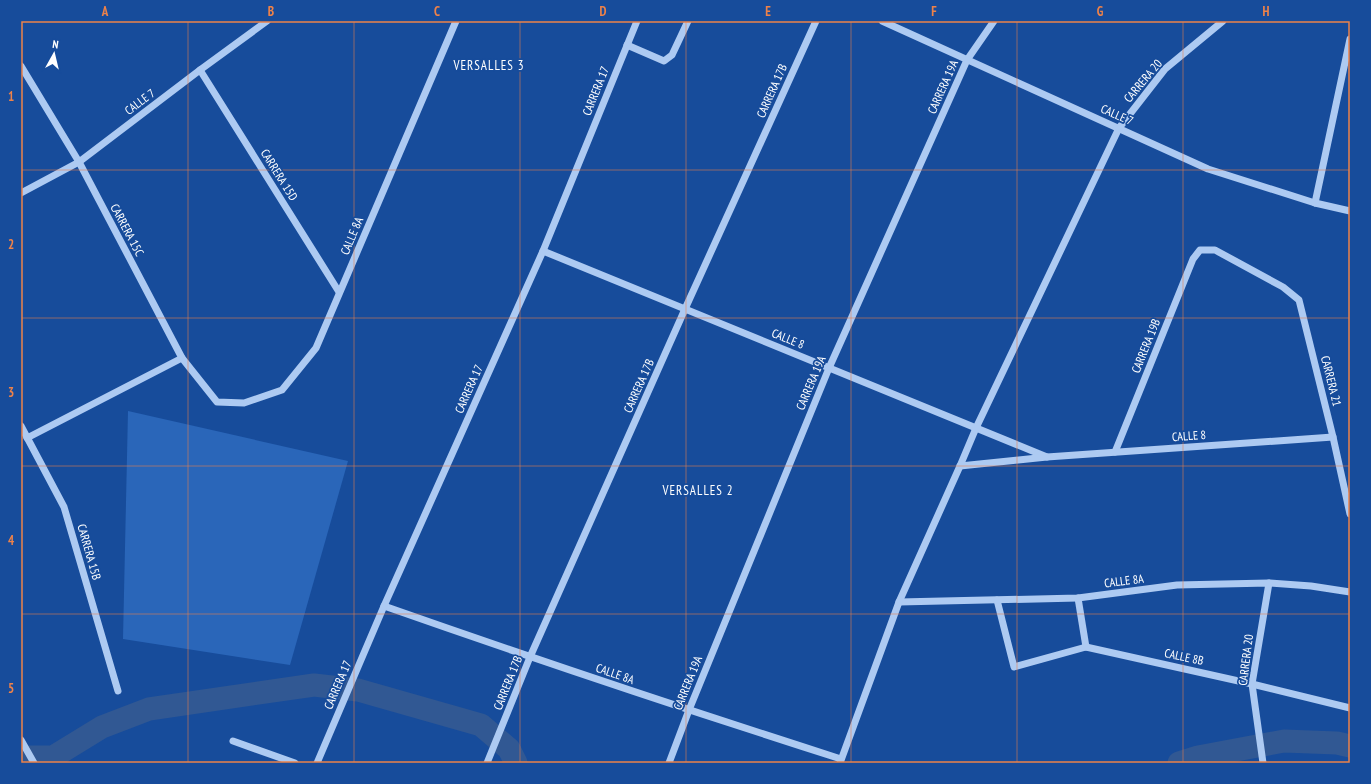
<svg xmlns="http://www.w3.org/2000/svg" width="1371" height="784" font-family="'PT Sans Narrow',sans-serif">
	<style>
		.green { fill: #2a66b9 }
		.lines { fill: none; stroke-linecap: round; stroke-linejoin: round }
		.canal { stroke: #315893; stroke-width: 23 }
		.minor { stroke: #adcaf2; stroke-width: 7 }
		.grid { fill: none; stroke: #ee8249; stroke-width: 1; stroke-opacity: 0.55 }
		.labels { text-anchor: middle; stroke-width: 3.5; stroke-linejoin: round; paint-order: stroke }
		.street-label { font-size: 12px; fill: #fff; stroke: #174c9b }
		.neighbourhood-label { font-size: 13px; letter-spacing: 1px; fill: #fff; stroke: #174c9b }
		.neatline { fill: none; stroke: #ee8249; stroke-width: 1.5 }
		.grid-label { font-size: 13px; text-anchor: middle; font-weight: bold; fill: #ee8249 }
	</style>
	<rect width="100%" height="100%" fill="#174c9b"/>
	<path class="green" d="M128,411L348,461L290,665L123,639Z"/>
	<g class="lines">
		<g class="canal">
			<path d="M21,763L25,757H53L102,727L149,709L314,685L358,690L481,725L509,749L516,763"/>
			<path d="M1179,763L1198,757L1284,741L1337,743L1350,746"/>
		</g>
		<g class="minor">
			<path d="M882,21L1208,169L1315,203L1350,211"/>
			<path d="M627,45L664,61L672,55L688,21"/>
			<path d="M21,66L79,162L182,358L217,402L244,403L282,390L316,348L456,21"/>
			<path d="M200,70L339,292"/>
			<path d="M21,193L79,162L200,70L267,21"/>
			<path d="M1315,203L1350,39"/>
			<path d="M543,251L1047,457"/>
			<path d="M21,426L64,507L118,691"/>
			<path d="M27,438L182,358"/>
			<path d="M1115,452L1193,259L1200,250H1215L1283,287L1299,300L1333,437L1350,514"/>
			<path d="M960,466L1047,457L1333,437"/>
			<path d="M1078,598L1086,647"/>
			<path d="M997,600L1014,667L1086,647L1252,684L1350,708"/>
			<path d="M899,602L1078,598L1177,585L1269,583L1311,586L1350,592"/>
			<path d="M384,606C535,659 688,710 841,759"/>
			<path d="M21,740L34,763"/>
			<path d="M233,741L295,763"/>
			<path d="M317,763L384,606L543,251L637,21"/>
			<path d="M487,763L530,657L685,309L816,21"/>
			<path d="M669,763L689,710L829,368L967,60L994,21"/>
			<path d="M840,763L899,602L960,466L976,428L1119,128L1165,69L1223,21"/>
			<path d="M1263,763L1252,684L1269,583"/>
		</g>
	</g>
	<path class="grid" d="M188,21V763M354,21V763M520,21V763M686,21V763M851,21V763M1017,21V763M1183,21V763M21,170H1350M21,318H1350M21,466H1350M21,614H1350"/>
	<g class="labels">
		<g class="street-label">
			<text transform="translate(1143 81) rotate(-50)" y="4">CARRERA 20</text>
			<text transform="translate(943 87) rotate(-66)" y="4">CARRERA 19A</text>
			<text transform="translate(596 91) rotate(-68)" y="4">CARRERA 17</text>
			<text transform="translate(772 91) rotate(-66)" y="4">CARRERA 17B</text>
			<text transform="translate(140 102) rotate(-37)" y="4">CALLE 7</text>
			<text transform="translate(1117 115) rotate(24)" y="4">CALLE 7</text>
			<text transform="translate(279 175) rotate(58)" y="4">CARRERA 15D</text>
			<text transform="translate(127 230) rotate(62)" y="4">CARRERA 15C</text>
			<text transform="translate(352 236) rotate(-67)" y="4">CALLE 8A</text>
			<text transform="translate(788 339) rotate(22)" y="4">CALLE 8</text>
			<text transform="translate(1146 346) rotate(-68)" y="4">CARRERA 19B</text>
			<text transform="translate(1331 381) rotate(76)" y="4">CARRERA 21</text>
			<text transform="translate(811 383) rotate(-67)" y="4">CARRERA 19A</text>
			<text transform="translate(639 386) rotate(-66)" y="4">CARRERA 17B</text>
			<text transform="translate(469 389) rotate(-66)" y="4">CARRERA 17</text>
			<text transform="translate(1189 436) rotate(-4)" y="4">CALLE 8</text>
			<text transform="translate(89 552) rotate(74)" y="4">CARRERA 15B</text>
			<text transform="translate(1124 581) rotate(-7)" y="4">CALLE 8A</text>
			<text transform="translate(1184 657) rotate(12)" y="4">CALLE 8B</text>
			<text transform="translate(1246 660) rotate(-83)" y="4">CARRERA 20</text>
			<text transform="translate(615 674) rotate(19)" y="4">CALLE 8A</text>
			<text transform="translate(508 683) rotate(-68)" y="4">CARRERA 17B</text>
			<text transform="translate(688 683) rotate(-68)" y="4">CARRERA 19A</text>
			<text transform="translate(338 685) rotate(-67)" y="4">CARRERA 17</text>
		</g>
		<g class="neighbourhood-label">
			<text x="489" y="70">VERSALLES 3</text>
			<text x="698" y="495">VERSALLES 2</text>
		</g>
	</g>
	<rect width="1371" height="784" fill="none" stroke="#174c9b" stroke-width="44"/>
	<g transform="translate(54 54) rotate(8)" stroke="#174c9b" stroke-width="3" paint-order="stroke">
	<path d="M0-3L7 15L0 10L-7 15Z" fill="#ffffff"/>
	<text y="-6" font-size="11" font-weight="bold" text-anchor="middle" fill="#ffffff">N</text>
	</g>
	<rect x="22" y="22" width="1327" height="740" class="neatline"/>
	<g class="grid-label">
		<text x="105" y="16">A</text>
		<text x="271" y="16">B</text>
		<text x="437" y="16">C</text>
		<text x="603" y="16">D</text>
		<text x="768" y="16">E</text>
		<text x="934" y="16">F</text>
		<text x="1100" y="16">G</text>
		<text x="1266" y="16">H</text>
		<text x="11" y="101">1</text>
		<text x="11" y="249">2</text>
		<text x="11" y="397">3</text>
		<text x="11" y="545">4</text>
		<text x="11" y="693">5</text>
	</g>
</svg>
